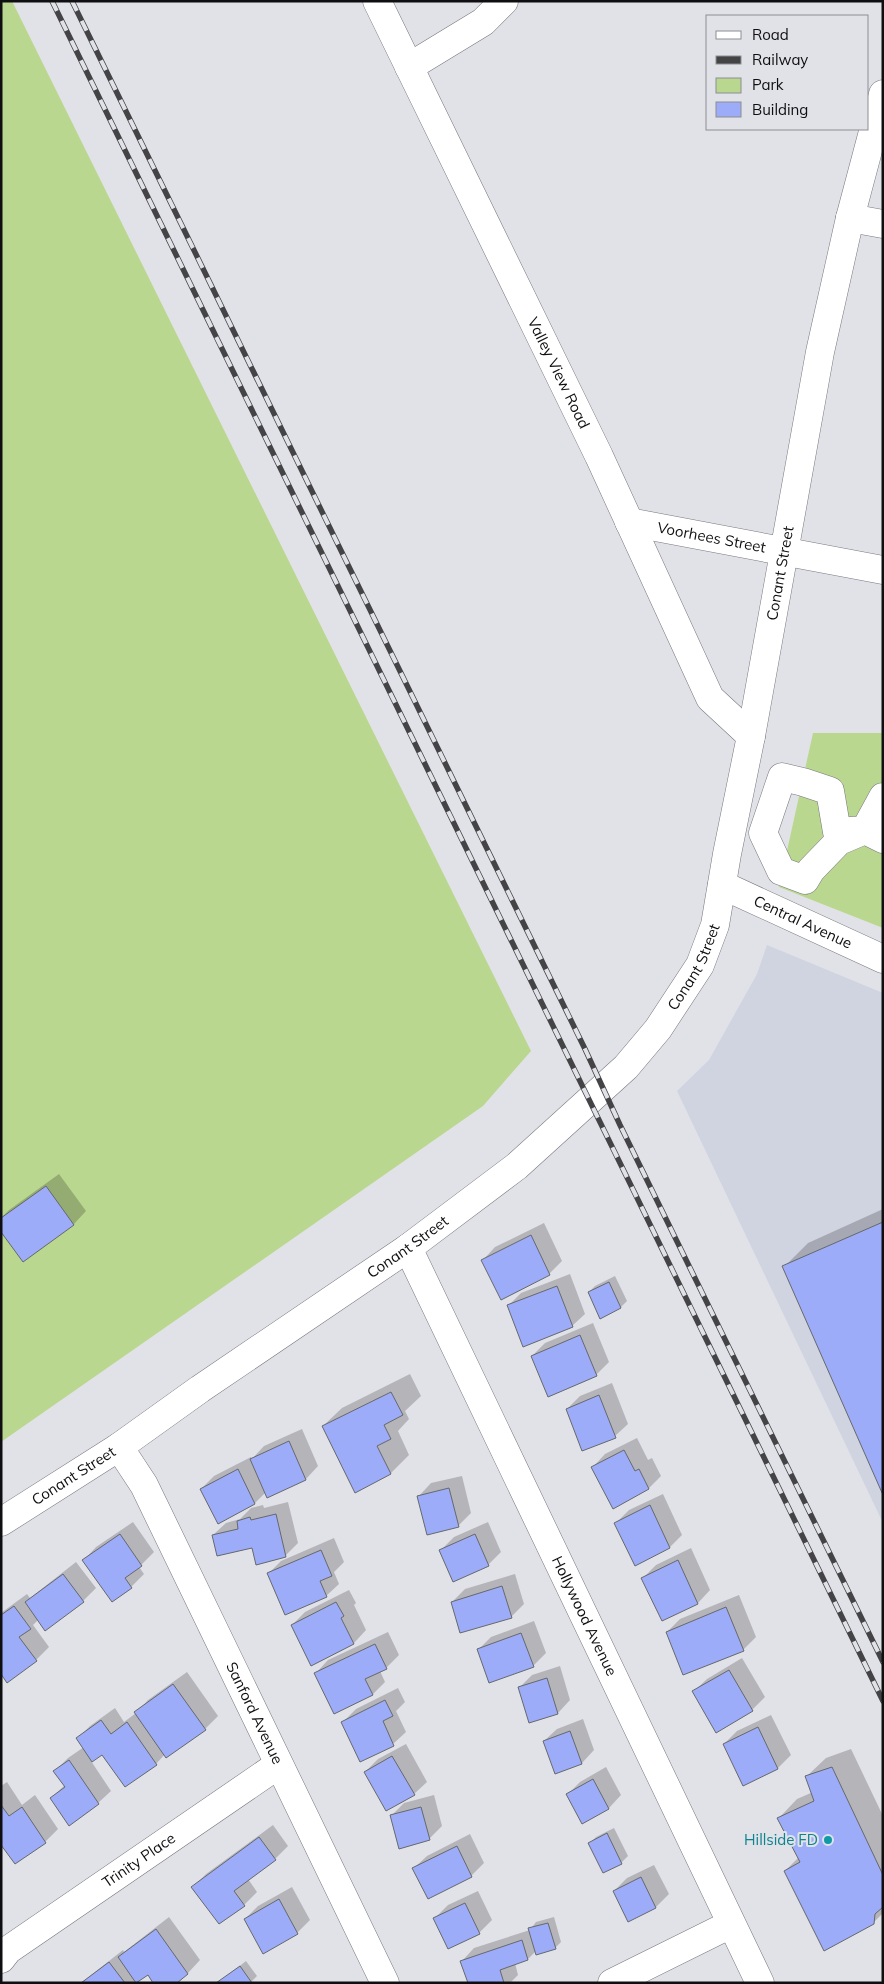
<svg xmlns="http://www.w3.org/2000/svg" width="884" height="1984" font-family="Mulish,sans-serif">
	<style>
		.built { fill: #d0d4e0 }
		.green { fill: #bad78f }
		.shadow { fill: #0003 }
		.building { fill: #9cacf9; stroke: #66686c }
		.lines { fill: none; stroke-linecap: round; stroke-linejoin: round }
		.street-casing { stroke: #77787d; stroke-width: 29 }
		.street { stroke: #fff; stroke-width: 28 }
		.rail-casing { stroke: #444447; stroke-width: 5.5 }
		.rail { stroke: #e1e2e8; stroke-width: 4; stroke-dasharray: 11; stroke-linecap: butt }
		.culture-dot { fill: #0f9aa8; stroke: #e1e2e8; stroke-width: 2 }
		.labels { text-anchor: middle; stroke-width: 4; stroke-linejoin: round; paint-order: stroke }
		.street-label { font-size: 15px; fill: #0f0f11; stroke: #e1e2e8 }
		.culture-label { font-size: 15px; fill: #0d838f; stroke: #e1e2e8; text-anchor: end }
	</style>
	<rect width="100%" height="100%" fill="#e1e2e8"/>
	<path class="built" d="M767,945L883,993V1523L677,1091L709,1060L757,974Z"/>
	<g class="green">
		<path d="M1,1H12L531,1051L483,1106L1,1442Z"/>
		<path d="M813,733H883V928L779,887Z"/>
	</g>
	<g class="shadow">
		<path d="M59,1174L86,1211L74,1224L23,1261L1,1218L9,1210Z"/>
		<path d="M883,1209V1492L784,1267L808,1243Z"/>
		<path d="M544,1223L562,1261L549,1274L483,1260L495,1247Z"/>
		<path d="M570,1274L585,1314L572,1326L508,1306L521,1293Z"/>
		<path d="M615,1276L627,1301L621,1307L601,1317L589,1292L595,1286Z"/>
		<path d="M593,1323L609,1362L597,1374L549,1395L532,1356L545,1343Z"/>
		<path d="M410,1374L421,1396L405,1411L409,1419L398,1431L409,1455L391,1473L323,1426L342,1408Z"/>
		<path d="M612,1383L628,1424L615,1436L583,1450L567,1409L580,1396Z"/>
		<path d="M302,1429L318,1466L306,1479L266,1492L255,1503L218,1522L201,1489L214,1476L251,1457L252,1459L264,1446Z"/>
		<path d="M637,1438L648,1460L652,1458L661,1476L649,1488L593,1467L605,1454Z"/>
		<path d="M462,1476L471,1513L458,1526L419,1496L431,1483Z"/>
		<path d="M663,1494L682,1535L670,1547L616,1523L629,1510Z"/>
		<path d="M288,1502L298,1543L285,1556L213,1535L226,1523L240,1519L251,1508L263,1505L264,1508Z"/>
		<path d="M133,1522L154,1552L139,1567L144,1574L131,1587L112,1600L84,1560L96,1547Z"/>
		<path d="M488,1522L501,1552L488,1565L441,1550L454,1537Z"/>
		<path d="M334,1538L344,1562L334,1572L339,1584L326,1596L269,1573L281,1561Z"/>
		<path d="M691,1548L710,1590L698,1603L662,1619L643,1578L656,1565Z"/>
		<path d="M76,1562L96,1588L83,1601L46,1629L39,1619L33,1625L49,1647L36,1660L1,1672V1613L27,1594L30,1598Z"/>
		<path d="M515,1574L524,1604L511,1617L452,1602L465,1589Z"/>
		<path d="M349,1590L356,1603L354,1605L366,1630L354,1643L312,1664L292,1625L305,1612Z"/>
		<path d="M739,1595L756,1637L743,1650L667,1632L680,1619Z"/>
		<path d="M534,1621L546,1653L533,1666L478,1650L491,1637Z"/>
		<path d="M388,1632L399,1655L386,1668L380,1671L385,1682L373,1694L316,1673L328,1660Z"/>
		<path d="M742,1658L765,1697L752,1710L694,1691L707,1679Z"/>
		<path d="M560,1666L570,1700L558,1713L519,1688L532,1675Z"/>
		<path d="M187,1672L218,1716L205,1729L165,1754L156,1764L103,1753L91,1761L111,1791L98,1803L51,1798L65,1785L55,1771L68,1758L84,1747L78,1738L90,1726L115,1708L124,1722L136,1713L148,1700Z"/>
		<path d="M398,1688L405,1702L396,1711L406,1732L393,1744L361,1760L343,1722L356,1709Z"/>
		<path d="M771,1715L791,1755L778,1768L744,1784L724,1744L737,1731Z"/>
		<path d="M583,1719L594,1750L582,1763L556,1772L544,1741L557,1729Z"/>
		<path d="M406,1744L427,1782L414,1794L365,1772L378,1759Z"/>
		<path d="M851,1749L883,1816V1913L873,1923L785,1871L799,1857L779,1818L797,1799L813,1792L807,1776L826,1758Z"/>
		<path d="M606,1767L621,1795L609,1808L582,1822L567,1795L580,1782Z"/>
		<path d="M7,1782L22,1805L35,1795L58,1829L45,1842L15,1863L1,1844V1786Z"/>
		<path d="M434,1795L442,1826L429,1839L391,1816L404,1803Z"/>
		<path d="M273,1825L288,1846L275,1859L248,1879L257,1892L244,1905L219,1923L193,1887L206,1874Z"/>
		<path d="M614,1828L628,1856L621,1863L604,1871L590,1843L596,1837Z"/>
		<path d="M470,1834L484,1863L471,1876L414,1868L427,1856Z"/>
		<path d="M654,1865L669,1894L656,1907L629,1920L614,1891L627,1878Z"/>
		<path d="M292,1887L310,1920L297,1933L245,1919L258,1906Z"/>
		<path d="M478,1891L492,1920L479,1933L435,1918L448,1905Z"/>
		<path d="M169,1917L200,1960L188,1973L175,1983L148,1973L132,1983H81L123,1950L124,1952Z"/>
		<path d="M554,1917L561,1942L555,1948L536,1951L528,1959L515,1963L518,1975L510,1983H469L462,1961L474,1948L530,1930L536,1922Z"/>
		<path d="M246,1961L257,1976L250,1983H218Z"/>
	</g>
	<g class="building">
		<path d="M46,1186L74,1225L23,1262L1,1232V1218Z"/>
		<path d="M883,1222V1495L782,1266Z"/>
		<path d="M531,1235L550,1275L501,1300L481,1260Z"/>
		<path d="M609,1282L621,1308L600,1319L588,1292Z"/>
		<path d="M557,1286L573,1327L523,1347L507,1305Z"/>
		<path d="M580,1335L597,1376L548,1397L531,1356Z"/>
		<path d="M391,1392L403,1415L384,1425L391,1439L377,1446L391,1474L355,1493L322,1426Z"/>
		<path d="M599,1395L616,1438L582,1451L566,1409Z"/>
		<path d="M289,1441L306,1480L267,1498L250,1459Z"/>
		<path d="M624,1450L635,1471L639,1469L649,1489L613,1509L591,1467Z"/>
		<path d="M238,1469L255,1504L218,1524L200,1489Z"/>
		<path d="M449,1488L459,1527L427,1535L417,1496Z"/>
		<path d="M650,1505L670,1548L635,1566L614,1523Z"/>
		<path d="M276,1514L286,1557L256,1565L252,1548L217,1556L212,1535L238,1529L237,1521L250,1517L251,1520Z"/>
		<path d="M120,1534L142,1566L125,1578L132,1588L112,1602L82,1560Z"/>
		<path d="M475,1534L489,1566L453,1582L439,1550Z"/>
		<path d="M321,1550L332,1576L320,1581L327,1597L285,1615L267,1573Z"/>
		<path d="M678,1560L698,1604L662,1621L641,1578Z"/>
		<path d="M63,1574L84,1602L45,1631L25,1602Z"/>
		<path d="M502,1586L512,1618L460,1633L451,1602Z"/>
		<path d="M336,1602L344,1616L341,1618L354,1644L311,1666L291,1625Z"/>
		<path d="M14,1606L31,1629L19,1637L37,1661L7,1683L1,1674V1615Z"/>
		<path d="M726,1607L744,1651L683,1675L666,1632Z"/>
		<path d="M521,1633L534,1667L489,1683L477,1649Z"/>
		<path d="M375,1644L387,1669L365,1679L373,1695L334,1714L314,1673Z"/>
		<path d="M729,1670L753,1711L716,1733L692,1691Z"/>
		<path d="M547,1678L558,1714L529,1723L518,1687Z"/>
		<path d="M173,1684L206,1730L166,1758L134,1712Z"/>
		<path d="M385,1700L393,1716L383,1721L394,1746L360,1762L341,1722Z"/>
		<path d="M101,1720L111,1734L127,1722L157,1765L125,1787L102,1755L92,1762L76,1738Z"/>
		<path d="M758,1727L778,1769L743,1786L723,1744Z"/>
		<path d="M570,1731L582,1764L555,1774L543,1741Z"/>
		<path d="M392,1756L415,1795L386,1811L364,1772Z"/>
		<path d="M69,1760L99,1804L69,1826L50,1798L65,1787L53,1771Z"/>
		<path d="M832,1767L883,1875V1907L875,1914L874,1924L824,1951L784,1871L800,1862L777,1818L814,1801L805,1776Z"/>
		<path d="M593,1779L609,1809L582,1824L566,1794Z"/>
		<path d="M1,1805L9,1816L22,1807L46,1843L15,1864L1,1845Z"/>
		<path d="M421,1807L430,1840L399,1849L390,1815Z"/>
		<path d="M607,1833L622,1864L603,1873L588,1843Z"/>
		<path d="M259,1837L276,1860L234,1891L245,1906L219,1924L191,1887Z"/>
		<path d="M457,1846L472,1877L428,1899L412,1868Z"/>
		<path d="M641,1877L656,1908L628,1922L613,1891Z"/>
		<path d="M279,1899L298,1934L263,1954L244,1919Z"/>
		<path d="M465,1903L480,1934L448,1949L433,1918Z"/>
		<path d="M548,1923L556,1949L536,1955L528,1928Z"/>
		<path d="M156,1929L188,1974L177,1983H153L148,1975L136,1983L118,1957Z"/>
		<path d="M522,1940L528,1960L500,1970L504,1983H468L460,1961Z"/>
		<path d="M109,1962L125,1983H81Z"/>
		<path d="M240,1966L252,1983H216Z"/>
	</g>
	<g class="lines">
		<defs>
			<g id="street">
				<path id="s1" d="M377,1L599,456L710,698L751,736"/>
				<path d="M409,67L483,22L504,1"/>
				<path d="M850,218L883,224"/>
				<path id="s2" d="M629,522L883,570"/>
				<path d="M883,797L865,830L839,841L811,870L805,880L781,871L763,833L782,777L803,782L830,791L837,832L865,830L883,839"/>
				<path id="s3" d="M722,885L883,959"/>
				<path id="s4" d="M408,1248L760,1983"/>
				<path id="s5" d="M119,1447L144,1485L385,1983"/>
				<path id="s6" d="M1,1522L119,1447L200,1389L408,1248L517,1166L626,1067L658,1029L700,965L715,925L727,854L751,736L820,352L850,218L883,94"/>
				<path id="s7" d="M1,1959L8,1950L278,1765"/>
				<path d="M612,1983L731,1924"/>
			</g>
		</defs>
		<use href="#street" class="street-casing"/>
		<use href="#street" class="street"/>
		<defs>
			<g id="rail">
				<path d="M52,1L883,1701"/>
				<path d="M72,1L585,1049L620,1125L883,1662"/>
			</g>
		</defs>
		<use href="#rail" class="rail-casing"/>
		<use href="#rail" class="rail"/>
	</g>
	<circle class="culture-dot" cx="828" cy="1840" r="5"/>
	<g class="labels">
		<g class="street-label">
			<text dy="5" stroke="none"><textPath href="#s1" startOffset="414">Valley View Road</textPath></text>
			<text dy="5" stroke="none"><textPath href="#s2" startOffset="84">Voorhees Street</textPath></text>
			<text dy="5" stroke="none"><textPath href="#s6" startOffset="1301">Conant Street</textPath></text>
			<text dy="5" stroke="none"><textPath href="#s3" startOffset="89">Central Avenue</textPath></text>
			<text dy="5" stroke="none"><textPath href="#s6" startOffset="896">Conant Street</textPath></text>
			<text dy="5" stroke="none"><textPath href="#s6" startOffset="491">Conant Street</textPath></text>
			<text dy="5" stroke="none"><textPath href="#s6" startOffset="86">Conant Street</textPath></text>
			<text dy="5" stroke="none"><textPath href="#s4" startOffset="408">Hollywood Avenue</textPath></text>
			<text dy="5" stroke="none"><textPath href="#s5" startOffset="299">Sanford Avenue</textPath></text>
			<text dy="5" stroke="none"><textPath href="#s7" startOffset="170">Trinity Place</textPath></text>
		</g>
		<g class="culture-label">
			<text x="818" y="1845">Hillside FD</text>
		</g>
	</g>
	<rect width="884" height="1984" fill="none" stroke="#0f0f11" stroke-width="5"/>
	<rect x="706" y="15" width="162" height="115" fill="#e1e2e8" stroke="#8d8e92"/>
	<rect x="716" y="31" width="25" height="8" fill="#ffffff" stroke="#8d8e92"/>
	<text x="752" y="40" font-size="15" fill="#0f0f11">Road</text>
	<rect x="716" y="56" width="25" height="8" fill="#444447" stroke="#8d8e92"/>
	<text x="752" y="65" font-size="15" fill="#0f0f11">Railway</text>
	<rect x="716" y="78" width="25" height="15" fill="#bad78f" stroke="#8d8e92"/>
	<text x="752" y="90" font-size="15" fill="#0f0f11">Park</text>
	<rect x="716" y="102" width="25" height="15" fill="#9cacf9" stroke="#8d8e92"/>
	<text x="752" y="115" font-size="15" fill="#0f0f11">Building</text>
</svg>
